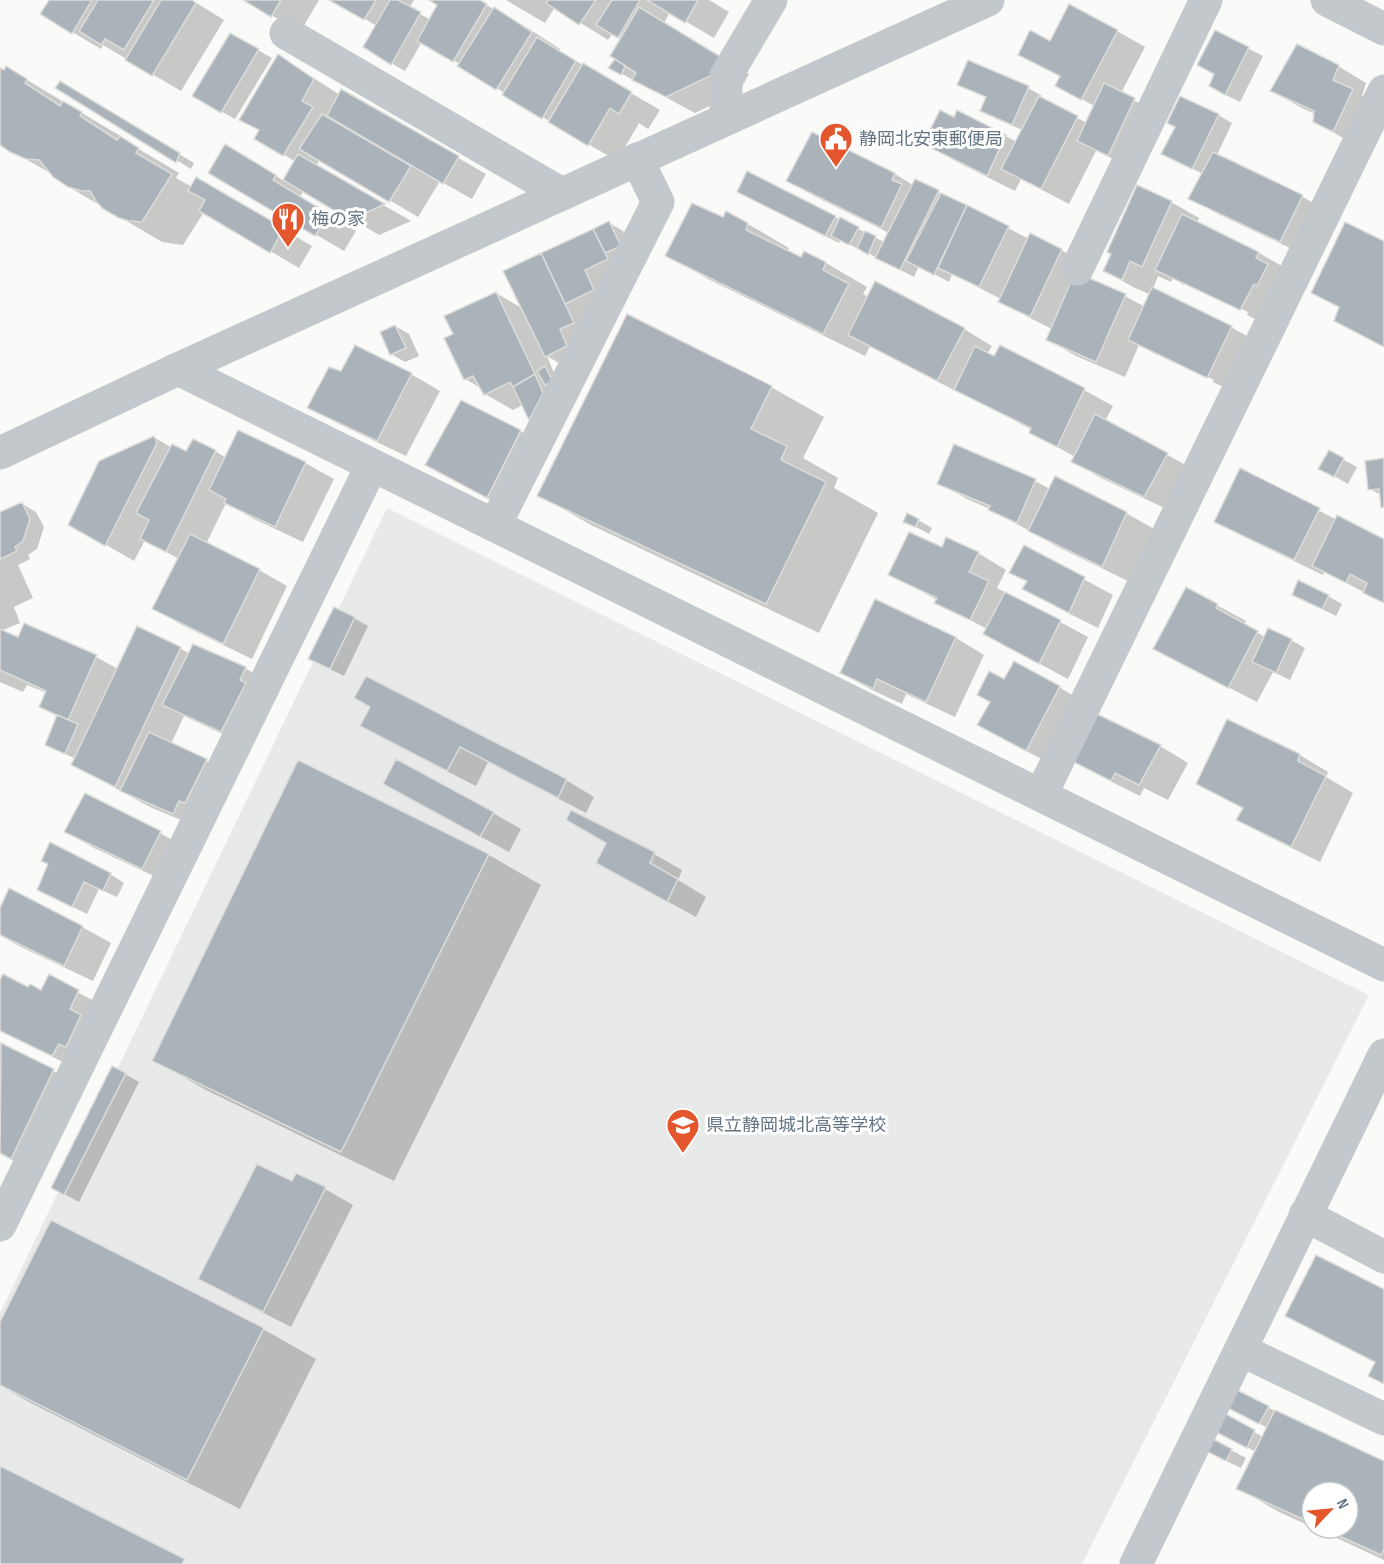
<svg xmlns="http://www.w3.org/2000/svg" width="1384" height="1564" font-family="'Sofia Sans Condensed','Noto Sans JP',sans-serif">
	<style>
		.built { fill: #e8e9e9 }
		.shadow { fill: #0003 }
		.building { fill: #aab3b9; stroke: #dcdcda; stroke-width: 1.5 }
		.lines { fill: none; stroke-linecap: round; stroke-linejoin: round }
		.minor { stroke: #c3c8cc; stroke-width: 33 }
		.tertiary { stroke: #c3c8cc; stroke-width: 33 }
		.labels { text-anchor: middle; stroke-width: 6; stroke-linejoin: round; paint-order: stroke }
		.poi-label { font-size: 18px; fill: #657683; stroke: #fff; text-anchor: start }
	</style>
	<rect width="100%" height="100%" fill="#fafaf8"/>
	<path class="built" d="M387,508L1369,995L1082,1564H0V1313Z"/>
	<g class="shadow">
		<path d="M50,0H192L224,20L181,91L103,45L101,49L42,14Z"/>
		<path d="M246,0H319L300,32Z"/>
		<path d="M332,0H414L409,8L431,20L439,4L432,0H477L523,25L560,49L559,51L660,110L648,129L639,123L617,161L505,95V93L459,65L460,64L422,42L405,71L391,63L377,26Z"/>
		<path d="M506,0H709L729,12L714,38L670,12L664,23L749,74L739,92L695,113L611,68L617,59L622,39L613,33L608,40L555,7L545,23Z"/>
		<path d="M1117,31L1145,47L1121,93L1148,108L1122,163L1096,151L1069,204L1021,179L1015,191L953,160L925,144L954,119L958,112L1017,142L1023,130L996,119L982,111L987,98L959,84L1028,88L1042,96L1040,99L1087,123L1094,106L1057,85L1061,77L1020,54L1051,43Z"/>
		<path d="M1215,32L1263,56L1240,102L1224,94L1216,74Z"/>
		<path d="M231,35L272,58L235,119L194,96Z"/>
		<path d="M278,56L306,73L340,95L342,91L486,174L472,199L440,181L418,217L320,159L316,166L411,221L379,235L304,190L300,197L356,231L344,251L210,172L254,162L284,181L296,162L256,138L261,131Z"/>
		<path d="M1338,66L1366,83L1362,96L1380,106L1362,147L1343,138L1314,121L1315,114L1300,107L1272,91Z"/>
		<path d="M0,68L5,71L7,68L122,137V139L179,173L176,178L192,187L197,179L312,246L299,268L204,212L183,245L162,242L59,181L52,174L4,147L0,143Z"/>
		<path d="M61,83L194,163L191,169L57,87Z"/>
		<path d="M1218,115L1232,123L1217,155L1303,197L1331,213L1309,257L1218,214L1190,198L1203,174L1177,161Z"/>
		<path d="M812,134L895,174L913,185L938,192L1029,239L1061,250L1089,266L1084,278L1125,296L1145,307L1151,295L1133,287L1105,271L1171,202L1199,218L1197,223L1259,253L1287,269L1269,326L1247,315L1248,312L1184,282V285L1173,278L1171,282L1158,276L1153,289L1231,327L1259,343L1236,393L1213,382L1214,380L1157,352V355L1139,345L1125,377L1076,356L1047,339L1052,329L1028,317L1000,301L1001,299L952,274L949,282L919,266L914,277L864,251V252L841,240L839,243L752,199L835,217L884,242L889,233L816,197L788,181Z"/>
		<path d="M723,219L748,224L789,248L787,252L802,259L805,253L826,263L867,287L863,294L868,297L964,329L992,346L987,354L995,358L1001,347L1084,390L1113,406L1105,421L1195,470L1173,512L1101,478L1073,462L1075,457L1031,432L1032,430L966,395L965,396L870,346L865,356L708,279L667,255Z"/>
		<path d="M609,223L623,231L634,254L574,372L547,356L554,373L530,419L523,405L513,410L485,394L481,388L465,379L455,334L496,293L523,309Z"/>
		<path d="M395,326L409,334L419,356L405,362L391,354Z"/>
		<path d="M356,347L411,374L440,391L406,456L337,423L309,407L342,373Z"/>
		<path d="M771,387L824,417L803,458L838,478L834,488L878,513L819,633L591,525L539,495Z"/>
		<path d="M520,431L548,447L516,513L455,481Z"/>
		<path d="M154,437L172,448L187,453L215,451L226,458L305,463L334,479L303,542L254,519L226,503L206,544L259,570L287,586L252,659L182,625L154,609L179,559L145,540L134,561L70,524Z"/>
		<path d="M1329,452L1357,467L1348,484L1320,468Z"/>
		<path d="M1384,459V507L1381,495L1370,489Z"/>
		<path d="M1241,470L1337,520L1384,540V603L1324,571L1323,575L1244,537L1216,521Z"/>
		<path d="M1035,481L1050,489L1126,513L1154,529L1130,582L1058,547L990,509L967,499L939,483Z"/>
		<path d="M22,504L36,512L44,527L37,549L28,555L30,559L18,565L33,598L14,607L20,623L1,631L19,639L25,625L96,657L118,669L138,628L189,653L245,668L273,685L250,747L184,716L171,744L206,761L234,777L202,829L150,807L73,765L76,759L61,752L58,717L41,707L47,693L27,685L23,692L0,682V514Z"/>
		<path d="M918,520L932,528L929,534L905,521Z"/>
		<path d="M1024,547L1113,595L1098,628L1052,605L1024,588L1028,582L1011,573Z"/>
		<path d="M942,549L978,553L1006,570L997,588L1088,637L1068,679L1014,650L987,629L936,602L937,600L890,574Z"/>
		<path d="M1187,589L1246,621L1244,625L1265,637L1291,640L1305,648L1290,680L1273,672L1257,702L1183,664Z"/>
		<path d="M1294,595L1328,596L1342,604L1336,616Z"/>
		<path d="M876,601L956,638L984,655L955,717L906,694L902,704L870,689L842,673Z"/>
		<path d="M354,618L368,626L344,676L324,666Z"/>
		<path d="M1005,681L1059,687L1087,704L1055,766L1007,741Z"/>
		<path d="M372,707L566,780L594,797L586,813L488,762L476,786L390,742L362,725Z"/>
		<path d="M1098,716L1160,746L1188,763L1168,800L1144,788L1140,796L1102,777L1074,760Z"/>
		<path d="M1227,721L1300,755L1328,772L1326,777L1353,793L1320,862L1267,836L1238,820L1244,809L1198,783Z"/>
		<path d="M299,762L489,855L541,885L394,1181L206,1090L154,1060Z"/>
		<path d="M413,800L493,813L521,829L509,852Z"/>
		<path d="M66,831L160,833L188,849L171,884L94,848Z"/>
		<path d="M654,854L682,870L678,880L706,897L696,917L626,879Z"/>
		<path d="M110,874L124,883L117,897L99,889L87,914L39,890Z"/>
		<path d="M0,911L82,927L111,943L93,981L19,946L0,935Z"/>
		<path d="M49,977L107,1008L81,1071L0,1031V983L42,992Z"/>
		<path d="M0,1044L53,1071L81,1087L39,1174L0,1154Z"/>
		<path d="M125,1074L139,1082L79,1202L53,1188Z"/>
		<path d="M292,1183L325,1189L353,1205L291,1327L228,1295L200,1279Z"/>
		<path d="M1384,1291V1383L1376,1363L1315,1332L1287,1316Z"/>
		<path d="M0,1325L263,1329L316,1359L240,1509L29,1402L0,1385Z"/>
		<path d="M1234,1390L1275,1411L1384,1462V1560L1315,1528H1348V1492H1312V1527L1279,1512L1238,1488L1256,1452L1230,1438L1224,1415L1263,1437L1268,1428L1240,1414Z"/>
		<path d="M1212,1440L1246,1458L1241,1468L1220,1458Z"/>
	</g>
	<g class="building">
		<path d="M49,0H92L72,34L40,14Z"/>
		<path d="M98,0H154L124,50L105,39L101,45L79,31Z"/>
		<path d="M161,0H192L196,3L152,76L125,60Z"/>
		<path d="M243,0H281L271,17Z"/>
		<path d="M329,0H376L364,20Z"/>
		<path d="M390,0H398L421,12L391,65L363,47Z"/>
		<path d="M429,0H480L487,4L453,62L417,41L437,5Z"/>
		<path d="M548,0H596L579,25L546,3Z"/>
		<path d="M612,0H640L618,38L596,25Z"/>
		<path d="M647,0H698L685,23Z"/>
		<path d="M1069,4L1118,30L1081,100L1055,86L1060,76L1018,55L1030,30L1050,41Z"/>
		<path d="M494,7L532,32L496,90L457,66Z"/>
		<path d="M639,7L721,57L710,76L666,97L632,80L636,73L610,56Z"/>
		<path d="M1215,30L1249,47L1225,95L1209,86L1214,74L1197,65Z"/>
		<path d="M230,33L259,49L221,113L192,96Z"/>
		<path d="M537,37L576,61L542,119L502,95Z"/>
		<path d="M1297,44L1339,65L1333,80L1353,89L1333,132L1313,122L1314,111L1270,91Z"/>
		<path d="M278,54L314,79L302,101L313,107L283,156L254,139L259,130L239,120Z"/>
		<path d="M615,59L625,66L621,75L608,68Z"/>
		<path d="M968,60L1029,86L1012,125L980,111L986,97L957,85Z"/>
		<path d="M583,63L632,92L619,114L610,108L588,146L548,122Z"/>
		<path d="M6,66L27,79L25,83L60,106L63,101L82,112L80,116L117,140L120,136L139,148L136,153L172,174L142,222L129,221L119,218L103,209L96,201L90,191H82L68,187L53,177L39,160L26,159L10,152L0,145V68L4,70Z"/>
		<path d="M60,81L180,153L176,163L55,88Z"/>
		<path d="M1104,83L1135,98L1108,156L1077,141Z"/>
		<path d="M341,89L459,156L443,184L327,116Z"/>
		<path d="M1039,96L1078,116L1041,189L1001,169Z"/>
		<path d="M1180,96L1219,114L1192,169L1161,154L1175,127L1167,123Z"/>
		<path d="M940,110L954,117L957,110L1006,135L987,176L923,144Z"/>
		<path d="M322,114L411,166L389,202L299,149Z"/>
		<path d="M812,132L895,173L892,180L902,184L881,228L786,181Z"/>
		<path d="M225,144L276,175L273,180L329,214L315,236L208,173Z"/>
		<path d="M1213,152L1303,195L1280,242L1188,199Z"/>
		<path d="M298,154L385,204L350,220L283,180Z"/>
		<path d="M747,171L836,216L825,236L737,192Z"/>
		<path d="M196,177L284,228L270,253L199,211L205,200L188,191Z"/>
		<path d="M915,179L939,190L900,270L875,258Z"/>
		<path d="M1137,185L1172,201L1142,267L1130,261L1122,280L1103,271L1111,254L1107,252Z"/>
		<path d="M941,193L967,205L934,275L906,261Z"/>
		<path d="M692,203L723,217L726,211L748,223L746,230L801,257L804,251L826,262L823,270L849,284L823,334L665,256Z"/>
		<path d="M967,205L1009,226L979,287L938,268Z"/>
		<path d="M1182,214L1259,252L1256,258L1268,264L1257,286L1254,284L1240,310L1155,270Z"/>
		<path d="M840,217L859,227L849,245L831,236Z"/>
		<path d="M609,221L621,246L605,253L593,229Z"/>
		<path d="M1345,222L1384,241V347L1334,321L1339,307L1311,293Z"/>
		<path d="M593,229L608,259L585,270L594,290L565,304L541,253Z"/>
		<path d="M865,231L876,236L868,255L857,248Z"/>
		<path d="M1030,233L1062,249L1030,317L998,302Z"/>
		<path d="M541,253L574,323L560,329L567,346L545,357L503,271Z"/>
		<path d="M1075,272L1126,294L1096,362L1046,340Z"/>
		<path d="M875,281L965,328L937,381L848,335Z"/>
		<path d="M1152,287L1232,326L1207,378L1128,340Z"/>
		<path d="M496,292L535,374L513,387L510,382L484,395L473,376L464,380L444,338L453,334L444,316Z"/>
		<path d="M627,314L772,386L751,429L787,446L781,460L826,482L766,604L537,496Z"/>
		<path d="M395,325L406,348L390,355L380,332Z"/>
		<path d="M355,345L412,373L377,441L307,408L329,367L341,371Z"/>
		<path d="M1000,345L1085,388L1057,447L1029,433L1031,428L954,390L975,346L994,356Z"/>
		<path d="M545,366L553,382L545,385L537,371Z"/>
		<path d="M535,374L543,393L529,420L513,387Z"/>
		<path d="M461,400L521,430L487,498L425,465Z"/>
		<path d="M1095,414L1168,453L1144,497L1071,462Z"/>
		<path d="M238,430L306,462L275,527L224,503L226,499L209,490Z"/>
		<path d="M154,436L157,443L105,546L68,525L99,461Z"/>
		<path d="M193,439L216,450L166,552L140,539L149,520L136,513L172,444L186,451Z"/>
		<path d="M954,444L1036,479L1017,523L988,510L990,506L937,484Z"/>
		<path d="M1329,450L1344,458L1334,477L1318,469Z"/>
		<path d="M1384,458V507L1381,508L1379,489L1368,490L1365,461Z"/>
		<path d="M1240,468L1320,508L1294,560L1214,522Z"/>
		<path d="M1055,476L1127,512L1102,567L1028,531Z"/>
		<path d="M22,502L30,519L23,541L15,547L17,551L1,559L0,556V512Z"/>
		<path d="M907,513L919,519L915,527L903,522Z"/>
		<path d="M1337,515L1384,539V603L1363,593L1367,583L1350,574L1346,583L1312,566Z"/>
		<path d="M909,532L942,547L946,537L979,552L969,572L989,581L970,620L934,603L937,598L888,575Z"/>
		<path d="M190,534L260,569L223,644L152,609Z"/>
		<path d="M1024,545L1085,577L1069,613L1022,589L1027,581L1009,573Z"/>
		<path d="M1298,580L1329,595L1322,609L1292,595Z"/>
		<path d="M1186,587L1218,604L1216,608L1258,631L1228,688L1153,649Z"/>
		<path d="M1005,592L1061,620L1039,664L983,634Z"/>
		<path d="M875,599L956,637L926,702L877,679L873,689L840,673Z"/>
		<path d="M334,607L355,617L330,669L308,659Z"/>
		<path d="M24,623L97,655L68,720L39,707L46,691L0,670V629L18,637Z"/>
		<path d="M137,626L181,647L115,787L71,765Z"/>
		<path d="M1268,628L1292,639L1276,673L1252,662Z"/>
		<path d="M193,644L246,667L240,680L246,683L221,732L162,705Z"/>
		<path d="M1014,661L1060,686L1026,751L977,725L990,702L977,695L989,671L1004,679Z"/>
		<path d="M366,676L567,779L558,798L460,747L447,771L360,726L370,707L354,698Z"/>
		<path d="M1097,714L1161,745L1139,785L1115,773L1111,781L1072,761Z"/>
		<path d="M57,715L78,724L65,754L45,745Z"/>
		<path d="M1227,719L1300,754L1298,761L1326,776L1291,847L1236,820L1243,808L1196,784Z"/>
		<path d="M149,732L207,759L185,803L179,801L173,814L120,791Z"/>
		<path d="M396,759L494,812L480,837L383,784Z"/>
		<path d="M298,760L489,854L341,1152L152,1061Z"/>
		<path d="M85,793L161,831L142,869L64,832Z"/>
		<path d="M571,810L655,852L650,863L678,879L667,902L596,863L606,843L566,820Z"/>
		<path d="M50,842L111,873L103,891L84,882L72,907L37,890L48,864L41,861Z"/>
		<path d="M9,888L83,926L64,966L0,935V908Z"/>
		<path d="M3,974L28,987L30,984L41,990L49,974L79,990L70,1009L81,1015L66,1047L59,1044L52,1056L0,1031V980Z"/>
		<path d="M1,1043L54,1069L11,1159L0,1153Z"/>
		<path d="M112,1066L126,1073L64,1195L51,1188Z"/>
		<path d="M257,1164L292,1181L296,1173L326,1187L263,1312L198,1279Z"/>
		<path d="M51,1220L264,1328L187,1480L0,1385V1322Z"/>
		<path d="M1316,1255L1384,1289V1384L1368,1376L1375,1362L1285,1316Z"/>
		<path d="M1233,1388L1269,1406L1259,1424L1224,1406Z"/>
		<path d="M1275,1410L1384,1461V1549L1381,1555L1322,1528H1348V1492H1312V1523L1236,1489Z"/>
		<path d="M1224,1413L1255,1430L1247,1448L1214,1431Z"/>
		<path d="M1211,1438L1232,1449L1226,1461L1204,1450Z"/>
		<path d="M0,1466L185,1559L182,1564H0Z"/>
	</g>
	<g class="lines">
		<g class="minor">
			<path d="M1327,0L1384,29"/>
			<path d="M286,33L562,194"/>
			<path d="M726,119V76L771,0"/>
			<path d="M1077,269L1206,0"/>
			<path d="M178,369L1384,965"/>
			<path d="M495,525L658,202L637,159"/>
			<path d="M1041,795L1384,91"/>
			<path d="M1305,1215L1384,1257"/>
			<path d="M0,1225L372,465"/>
			<path d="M1241,1350L1384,1419"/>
			<path d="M1136,1564L1384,1055"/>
		</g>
		<path class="tertiary" d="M0,453L178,369L988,0"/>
	</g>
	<defs>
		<symbol id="civic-pin" viewBox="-11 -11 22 30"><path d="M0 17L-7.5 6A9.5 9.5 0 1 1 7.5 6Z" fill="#e4572e" stroke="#fff"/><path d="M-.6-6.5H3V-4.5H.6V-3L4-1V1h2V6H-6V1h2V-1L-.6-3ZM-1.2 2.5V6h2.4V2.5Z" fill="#fff"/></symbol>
		<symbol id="restaurant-pin" viewBox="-11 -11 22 30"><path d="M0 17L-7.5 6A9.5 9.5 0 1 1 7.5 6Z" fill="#e4572e" stroke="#fff"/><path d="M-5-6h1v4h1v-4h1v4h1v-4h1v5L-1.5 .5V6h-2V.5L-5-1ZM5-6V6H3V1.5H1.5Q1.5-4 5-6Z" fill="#fff"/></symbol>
		<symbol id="school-pin" viewBox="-11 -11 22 30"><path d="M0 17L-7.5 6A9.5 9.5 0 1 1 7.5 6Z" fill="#e4572e" stroke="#fff"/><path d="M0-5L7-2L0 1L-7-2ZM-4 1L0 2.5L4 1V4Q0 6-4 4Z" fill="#fff"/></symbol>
	</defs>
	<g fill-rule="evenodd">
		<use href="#civic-pin" x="817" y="120" width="38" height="52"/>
		<use href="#restaurant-pin" x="269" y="200" width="38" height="52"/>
		<use href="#school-pin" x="664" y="1106" width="38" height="52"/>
	</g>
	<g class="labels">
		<g class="poi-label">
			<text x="859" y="145">静岡北安東郵便局</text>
			<text x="311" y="225">梅の家</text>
			<text x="706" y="1131">県立静岡城北高等学校</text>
		</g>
	</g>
	<g transform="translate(1330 1510) rotate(64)"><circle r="28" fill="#ffffff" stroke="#c1c8cd" stroke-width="1.5"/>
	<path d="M0-4.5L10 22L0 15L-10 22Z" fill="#e4572e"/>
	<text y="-9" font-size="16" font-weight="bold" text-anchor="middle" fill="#657683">N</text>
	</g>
</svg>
